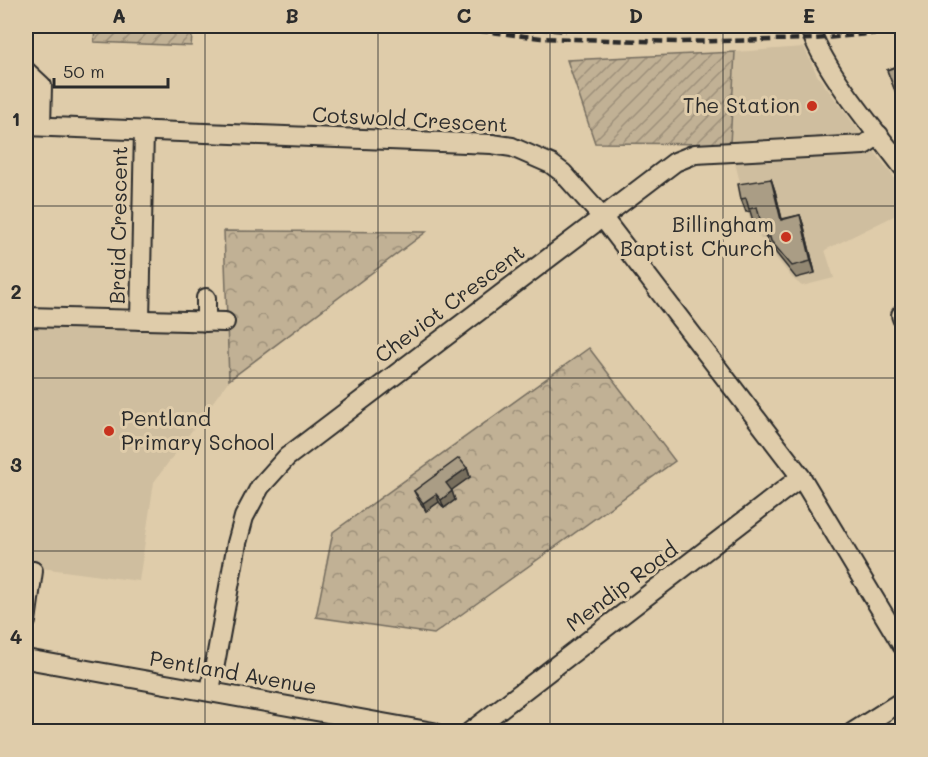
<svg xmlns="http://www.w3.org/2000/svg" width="928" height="757" font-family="Mali,sans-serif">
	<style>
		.built { fill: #cfbe9f }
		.grass { fill: url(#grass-tufts); stroke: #766e60; stroke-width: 1.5 }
		.park { fill: url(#park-crowns); stroke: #766e60; stroke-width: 1.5 }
		.garden { fill: url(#garden-furrows); stroke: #766e60; stroke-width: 1.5 }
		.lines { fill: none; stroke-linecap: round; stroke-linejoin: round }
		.street-casing { stroke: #2b2b2b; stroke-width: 22 }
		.street { stroke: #dfccaa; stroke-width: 18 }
		.rail { stroke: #2b2b2b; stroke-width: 4.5; stroke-dasharray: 9 4.5; stroke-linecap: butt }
		.wall { fill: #928772; stroke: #2b2b2b; stroke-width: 1.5 }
		.shaded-wall { fill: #776e5d; stroke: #2b2b2b; stroke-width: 1.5 }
		.building { fill: #aa9d85; stroke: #2b2b2b; stroke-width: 1.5 }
		.grid { fill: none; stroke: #2b2b2b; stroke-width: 1.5; stroke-opacity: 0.55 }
		.poi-dot { fill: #c8321e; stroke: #dfccaa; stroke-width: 2 }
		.labels { text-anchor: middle; stroke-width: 6; stroke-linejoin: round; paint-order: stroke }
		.poi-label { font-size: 21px; fill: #2b2b2b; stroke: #dfccaa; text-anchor: end }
		.street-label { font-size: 21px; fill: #2b2b2b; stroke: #dfccaa }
		.neatline { fill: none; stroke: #2b2b2b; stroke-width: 2 }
		.grid-label { font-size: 20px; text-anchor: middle; font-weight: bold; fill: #2b2b2b }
	</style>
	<defs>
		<pattern id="grass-tufts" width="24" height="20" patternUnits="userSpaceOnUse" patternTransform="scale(1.5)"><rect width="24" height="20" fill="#c1b195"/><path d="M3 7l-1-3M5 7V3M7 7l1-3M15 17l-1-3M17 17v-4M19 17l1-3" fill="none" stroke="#9d907a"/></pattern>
		<pattern id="park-crowns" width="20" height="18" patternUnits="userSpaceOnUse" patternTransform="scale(1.5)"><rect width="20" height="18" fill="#c1b195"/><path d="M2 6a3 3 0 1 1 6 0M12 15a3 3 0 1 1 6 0" fill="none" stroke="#9d907a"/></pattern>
		<pattern id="garden-furrows" width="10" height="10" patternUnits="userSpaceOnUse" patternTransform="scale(1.5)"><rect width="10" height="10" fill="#c1b195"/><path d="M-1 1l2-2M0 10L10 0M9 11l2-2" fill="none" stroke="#9d907a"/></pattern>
	</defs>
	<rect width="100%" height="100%" fill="#dfccaa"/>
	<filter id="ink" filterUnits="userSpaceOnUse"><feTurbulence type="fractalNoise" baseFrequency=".0167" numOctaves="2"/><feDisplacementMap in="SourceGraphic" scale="12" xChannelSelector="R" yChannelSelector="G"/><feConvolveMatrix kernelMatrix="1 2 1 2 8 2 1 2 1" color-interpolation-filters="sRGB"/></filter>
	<g filter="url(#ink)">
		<g class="built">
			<path d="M804,47L817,75L902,188V212L825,250L834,278L802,286L792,278L752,228L730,144L735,52Z"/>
			<path d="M26,326L228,329L229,380L154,482L139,581L26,566Z"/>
		</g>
		<path class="grass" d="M26,75L37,90L36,111L32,114H26Z"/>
		<g class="park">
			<path d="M622,26H757L622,29Z"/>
			<path d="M224,231L426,232L229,380Z"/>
			<path d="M589,348L675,461L434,634L316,617L333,532Z"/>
		</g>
		<g class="garden">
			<path d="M95,26H193L191,46L94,42Z"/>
			<path d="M735,52L730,144L595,143L567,60Z"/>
		</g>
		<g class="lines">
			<defs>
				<g id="street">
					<path d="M809,26C825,73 872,126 902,166"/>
					<path d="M26,71L42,86L41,126"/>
					<path d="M26,126L492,144L512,147L551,164L563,173L603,218L801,477L902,645"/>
					<path d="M901,315L902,318"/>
					<path d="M26,317L225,322"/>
					<path d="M140,320L144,131"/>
					<path d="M206,322V298"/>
					<path d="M26,621L33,571"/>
					<path d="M26,659L433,732"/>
					<path d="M210,691L237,543L244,517L260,487L287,457L675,162L695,154L864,145L879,135"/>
					<path d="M470,732L801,477"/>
					<path d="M853,732L902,701"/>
				</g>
			</defs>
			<use href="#street" class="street-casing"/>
			<use href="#street" class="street"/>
			<g class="rail">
				<path d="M439,26L541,38L677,42L814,39L902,31"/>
				<path d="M512,26L566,31"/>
			</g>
		</g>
		<g class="wall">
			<path d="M903,64V104L899,95L897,96L887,70Z"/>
			<path d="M771,179L775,191L782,219L800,215L804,227L815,273L796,278L776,253L774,249L772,250L769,243H768L760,220L753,221L750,211L746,212L741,199Z"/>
			<path d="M467,468L470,477L451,490L455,500L444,508L439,502L426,511L418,499L414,491Z"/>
		</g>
		<g class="shaded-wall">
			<path d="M771,179L775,191L785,232L781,220Z"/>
			<path d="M800,215L804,227L815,273L811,261Z"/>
			<path d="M467,468L470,477L449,492L446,483Z"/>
			<path d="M452,491L455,500L444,508L441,500Z"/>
			<path d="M436,494L439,502L426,511L423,503Z"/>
		</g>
		<g class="building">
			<path d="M903,64V96L902,94L899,95L897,87L894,88L887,70Z"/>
			<path d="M771,179L781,220L800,215L811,261L792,266L771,241L770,237H767L766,230L763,231L757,207L749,209L746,198L741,199L738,184Z"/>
			<path d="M459,458L467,468L446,483L452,491L441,500L436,494L423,503L414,491Z"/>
		</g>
	</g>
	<path class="grid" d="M205,26V732M378,26V732M550,26V732M723,26V732M26,206H902M26,378H902M26,551H902"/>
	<g class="poi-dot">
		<circle cx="812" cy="106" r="6"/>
		<circle cx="786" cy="237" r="6"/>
		<circle cx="109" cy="431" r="6"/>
	</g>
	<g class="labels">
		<g class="poi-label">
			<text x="800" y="113">The Station</text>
			<text x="774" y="232">Billingham<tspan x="774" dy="24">Baptist Church</tspan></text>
			<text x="121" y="426" text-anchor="start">Pentland<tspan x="121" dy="24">Primary School</tspan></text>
		</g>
		<g class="street-label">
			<text transform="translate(410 120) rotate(3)" y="7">Cotswold Crescent</text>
			<text transform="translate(119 225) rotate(-89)" y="7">Braid Crescent</text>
			<text transform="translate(450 304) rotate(-37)" y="7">Cheviot Crescent</text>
			<text transform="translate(622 587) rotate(-37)" y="7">Mendip Road</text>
			<text transform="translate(233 673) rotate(10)" y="7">Pentland Avenue</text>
		</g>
	</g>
	<rect width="928" height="757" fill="none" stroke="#dfccaa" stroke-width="66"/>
	<path d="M54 78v9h114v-9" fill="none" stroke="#2b2b2b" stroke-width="3"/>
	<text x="63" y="78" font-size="18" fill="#2b2b2b" stroke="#dfccaa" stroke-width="4.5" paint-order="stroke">50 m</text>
	<rect x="33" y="33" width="862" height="691" class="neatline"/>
	<g class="grid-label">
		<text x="119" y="23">A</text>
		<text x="292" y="23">B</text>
		<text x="464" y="23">C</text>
		<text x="636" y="23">D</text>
		<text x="809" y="23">E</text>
		<text x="16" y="126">1</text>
		<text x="16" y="299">2</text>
		<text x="16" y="472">3</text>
		<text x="16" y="644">4</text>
	</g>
</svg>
